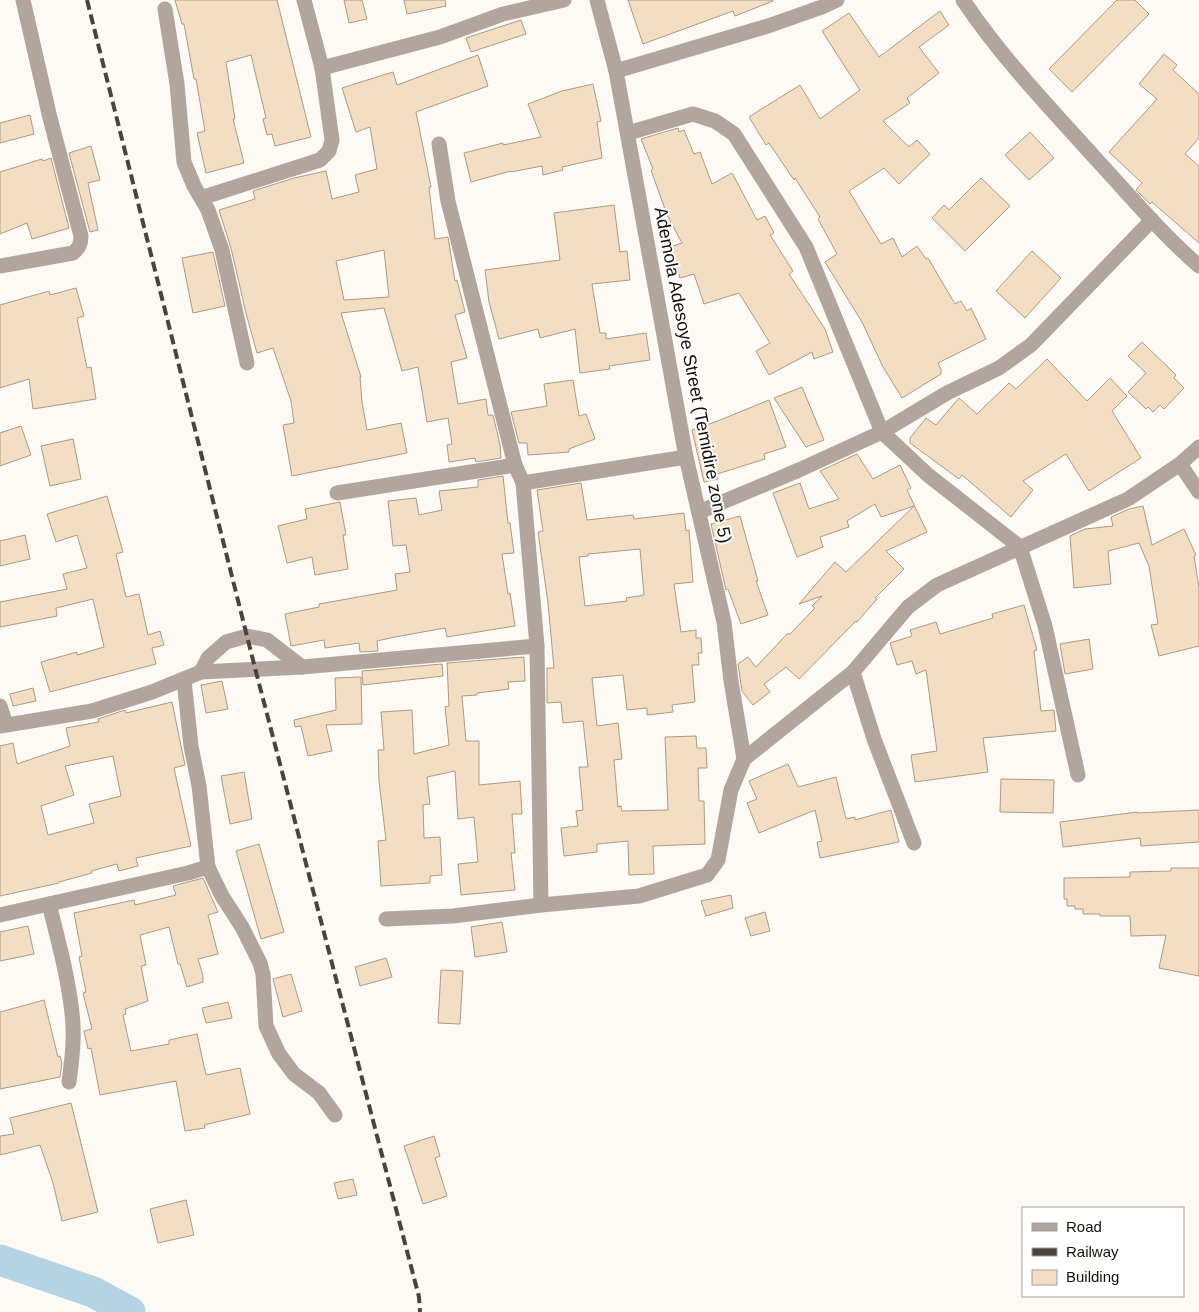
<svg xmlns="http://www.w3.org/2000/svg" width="1199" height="1312" font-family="Arial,sans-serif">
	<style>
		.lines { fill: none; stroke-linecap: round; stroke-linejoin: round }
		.river { stroke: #b4d3e5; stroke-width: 31 }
		.building { fill: #f3dec4; stroke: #ac9a83; fill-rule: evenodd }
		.minor { stroke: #b1a59e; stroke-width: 15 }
		.rail { stroke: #49433b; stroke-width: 4; stroke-dasharray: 10 5; stroke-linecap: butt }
		.labels { text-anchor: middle; stroke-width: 4; stroke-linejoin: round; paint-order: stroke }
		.street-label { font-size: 18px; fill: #160f07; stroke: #fff }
	</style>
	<rect width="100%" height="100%" fill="#fdf9f4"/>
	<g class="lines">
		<path class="river" d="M0,1260L93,1292L130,1312"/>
	</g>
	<g class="building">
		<path d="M175,0H277L311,137L275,146L272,134L267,135L263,119L266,118L251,55L226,62L235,119H233L244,163L206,173L197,133L205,131L196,79H194L184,24H182Z"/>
		<path d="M344,0H362L367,19L349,23Z"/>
		<path d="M404,0H445L446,6L407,14Z"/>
		<path d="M628,0H773V1L735,16L733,11L643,44Z"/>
		<path d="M1117,0H1135L1149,14L1072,92L1049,69Z"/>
		<path d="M940,11L949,25L919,47L939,73L907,98L910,103L883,121L909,147L917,140L930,154L899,184L884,168L849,191L881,244L893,238L902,257L917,246L926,259L928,258L955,304L961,301L967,311L971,308L986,339L938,363L941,369V374L902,398L883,367L862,322L825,262L837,254L818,219L820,217L795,178L794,180L769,143L766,145L749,117L800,85L820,119L860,90L822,31L849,13L879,57Z"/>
		<path d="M521,20L526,34L471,52L466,38Z"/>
		<path d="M1164,54L1177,65L1173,70L1199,94V138L1185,154L1199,166V243L1152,202L1150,204L1136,190L1142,183L1109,152L1157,99L1139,84Z"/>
		<path d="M478,55L488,86L416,112L431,187H429L435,239L448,237L455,281L457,280L465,312L455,315L467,358L451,362L458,404L486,399L488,415H493L500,445L501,458L476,462L475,458L449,462L447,445L452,444L448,418L427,422L418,367L402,371L384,308L341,313L361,377H360L362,402L367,430L401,423L407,453L292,476L283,425L294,423L291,401L273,348L257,353L246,313L231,248L219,210L255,199L253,191L294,178L326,171L332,199L359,192L355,175L377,169L370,127L356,132L342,88L393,72L397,85ZM384,250L389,297L344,300L336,261Z"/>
		<path d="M593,84L601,121L597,122L602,158L562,167L563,170L543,175L542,166L511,172V171L471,182L464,153L503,143V145L541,137L528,104L562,91Z"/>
		<path d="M30,115L34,134L0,143V123Z"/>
		<path d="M678,128L679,132L684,130L694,154L700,152L712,184L732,173L757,220L765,216L774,233L770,235L793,271L789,274L825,329L833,352L814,359L812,352L769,375L756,351L770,343L739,293L704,304L694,274L680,278L670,247L682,243L667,215L651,170L653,169L641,139Z"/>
		<path d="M1030,132L1054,158L1029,180L1005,155Z"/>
		<path d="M91,146L100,180L88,183L98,230L90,232L69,153Z"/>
		<path d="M51,158L69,228L32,239L27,223L0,234V172L42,159L43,161Z"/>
		<path d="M981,178L1010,206L965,251L932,218L944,205L949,210Z"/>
		<path d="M614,205L620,252L627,251L630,280L592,284L600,333H606V339L646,333L650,360L609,366L610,369L580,373L575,329L540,338L538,329L499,339L489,302L485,270L560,260L554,213Z"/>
		<path d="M1032,251L1061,278L1025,318L996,291Z"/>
		<path d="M213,252L225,306L193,313L182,258Z"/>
		<path d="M76,288L84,316L77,318L87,368L91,367L96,399L33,409L29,379L0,388V305L49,291L50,295Z"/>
		<path d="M1142,342L1176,375L1174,378L1184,388L1164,409L1160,405L1153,412L1148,407L1146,409L1128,392L1146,373L1128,356Z"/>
		<path d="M1047,359L1087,401L1110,378L1127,396L1112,411L1141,458L1089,491L1066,454L1023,481L1033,490L1011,517L962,475L959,479L910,443V438L926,418L936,425L959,398L977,414L1009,383L1016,389Z"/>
		<path d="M573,380L579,416L586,414L595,439L569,449V452L528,455L527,443H519L511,412L547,406L544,384Z"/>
		<path d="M802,387L824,440L806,447L774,398Z"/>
		<path d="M769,400L786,447L764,454L765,459L717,474L718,479L704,482L692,430L715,422Z"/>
		<path d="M21,426L31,455L0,466V433Z"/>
		<path d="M73,439L81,479L50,486L41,446Z"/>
		<path d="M857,454L873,479L900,465L911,488L907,490L927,532L886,551L904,569L875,598L877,599L857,622L856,621L799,679L786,667L764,684L770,692L753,705L742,691L738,664L748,657L756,667L787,634H790L815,608L812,606L822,596L799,604L835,562L846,572L914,506L881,517L875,504L847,521L849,527L820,537L823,547L797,557L773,493L800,483L809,509L839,499L820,471Z"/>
		<path d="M503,476L508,523H510L514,553L502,554L508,594L510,593L515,626L447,637L445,628L395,637L377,641L378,651L360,652L359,643L325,648L324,640L291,646L285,614L319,607V604L397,590L395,574L410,572L406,545L393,546L388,501L416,498L419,515L442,510L439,491L478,487V480Z"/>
		<path d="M581,483L587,520L633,515L634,519L684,513L686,531L689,530L693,582L674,584L681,632L696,630V638H701L702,653H698L699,665H692L695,702L672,705L673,712L647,715V708L627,710L623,675L592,678L597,726L618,723L622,759L614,760L618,807L621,806L622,811L668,810L665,737L696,736L697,748H706L707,768H698L699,801H704L705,844L653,846L654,874L629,875L628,841L597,844V852L564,856L561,828L578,826L576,811L583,810L579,767H588L583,721L563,723L561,702L547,703V668H554L548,603L538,532L543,531L537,490ZM640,549L644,595L626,598L627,601L585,606L579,557L588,556V554Z"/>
		<path d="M107,496L123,552L116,554L126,597L139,594L148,635L160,631L164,645L152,648L156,664L50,692L41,662L77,652V655L104,647L93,599L56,608L57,616L0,627V602L67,589L63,574L87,568L77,535L56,542L47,514Z"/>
		<path d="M340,502L346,535H343L348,569L315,575L312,557L287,563L278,526L307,519L305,509Z"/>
		<path d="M1143,506L1152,545L1184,529L1196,555L1194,556L1199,588V646L1159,656L1151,625L1158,624L1149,566L1139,543L1108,551L1111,584L1074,588L1070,536L1085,529L1113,526L1111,517L1129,509Z"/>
		<path d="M740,516L758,581H756L768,615L741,624L728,589L726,590L711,524Z"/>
		<path d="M25,535L30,559L0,566V541Z"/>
		<path d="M1024,605L1037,650L1034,651L1041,711L1054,710L1056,731L983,738L988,772L915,782L911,755L937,751L926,670L916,674L912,661L897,665L890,643L912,636L910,630L936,622L940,634L993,618L992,614Z"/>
		<path d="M1089,639L1093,669L1065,674L1060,644Z"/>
		<path d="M524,657L525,681L508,682L509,689L477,693V695L462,696L466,741H479V785L520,781L522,814H512L515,853H511L515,890L461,895L458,864L478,862L474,817L458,819L455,771L427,777L430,804L423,805L424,838L440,837L442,875L430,876V883L381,886L378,841L386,840L379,781L378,750H384L381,712L412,710L414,754L449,745L445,707L449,706L447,663Z"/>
		<path d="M442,664L443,676L363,685L362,671Z"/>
		<path d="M361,677L362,724L326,725L332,751L308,756L301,726L295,727L294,720L336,710L335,678Z"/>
		<path d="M222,681L228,709L206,713L201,685Z"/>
		<path d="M33,688L36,701L13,706L10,694Z"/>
		<path d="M172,702L185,765L174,768L191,846L136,858L138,866L119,871L117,864L91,871L92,873L59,882V883L0,896V746L13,743L17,764L70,746L66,728L99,722L98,719L125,710L126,713ZM113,756L121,796L89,804L94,823L48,835L41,806L74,795L65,766Z"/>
		<path d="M788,764L798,787L836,777L846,819L855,817V820L891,810L899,842L820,858L817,842L822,841L815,810L759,833L747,803L757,799L749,781Z"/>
		<path d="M244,772L252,819L230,824L221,776Z"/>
		<path d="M1001,779L1054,780L1053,813L1000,812Z"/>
		<path d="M1199,810V842L1141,846L1140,838L1063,847L1060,822L1137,812V813Z"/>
		<path d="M259,844L284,932L261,939L236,851Z"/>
		<path d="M1171,868H1199V976L1159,968L1166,935L1131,936L1130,916H1100V914H1083V909H1075V906H1067V899H1064V878L1130,877V872L1171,871Z"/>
		<path d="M203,878L218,912L208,915L218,954L198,959L203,976V982L187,987L180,964H178L169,927L140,935L146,965L141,966L148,1001L125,1009L126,1014L123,1015L131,1051L169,1044V1040L197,1034L206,1075L240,1068L250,1114L204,1125L205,1128L185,1131L176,1081L100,1095L91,1048L88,1049L84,1031L92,1029L83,993L86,992L79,957L82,956L74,913L134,900L135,905L176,895L173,886Z"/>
		<path d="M731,895L733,908L706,916L701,901Z"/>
		<path d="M765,912L770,931L751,936L745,918Z"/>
		<path d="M502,922L507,952L475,957L471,927Z"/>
		<path d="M28,926L34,954L0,961V932Z"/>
		<path d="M386,958L392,977L360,986L355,967Z"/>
		<path d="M441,970L463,971L460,1024L438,1023Z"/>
		<path d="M291,974L302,1011L283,1017L273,979Z"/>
		<path d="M44,1000L58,1057L60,1056L62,1063L60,1077L0,1089V1012Z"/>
		<path d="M228,1002L232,1018L206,1023L202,1008Z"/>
		<path d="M71,1103L98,1212L62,1221L53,1183L40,1145L0,1155V1136L14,1134L10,1118Z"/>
		<path d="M434,1136L440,1156L435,1158L447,1196L423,1204L404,1146Z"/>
		<path d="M353,1179L357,1195L338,1199L334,1183Z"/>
		<path d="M186,1200L194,1235L158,1243L150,1209Z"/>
	</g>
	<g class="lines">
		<g class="minor">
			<path d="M597,0L616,71L686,457L724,622L731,681L744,759"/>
			<path d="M963,0C1001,57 1051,109 1097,160C1130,196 1162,234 1199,266"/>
			<path d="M165,9L177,84L184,162L194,186L208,210L222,250L247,363"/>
			<path d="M322,68L440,37L503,14L564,0"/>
			<path d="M616,71L768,26L822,7L837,0"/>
			<path d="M628,133L693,114L715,121L734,134L806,247L882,432L928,475L1020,547L1045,626L1078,775"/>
			<path d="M439,144L448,201L515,465L523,483L537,646L541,905"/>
			<path d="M201,198L320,160L329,151L332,140L322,68L304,0"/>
			<path d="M0,266L73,253C79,248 81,244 81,236L50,118L23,0"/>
			<path d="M1180,464L1199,492"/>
			<path d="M523,483L686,457"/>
			<path d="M337,493L515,465"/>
			<path d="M699,512L799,470L882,432L947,393L999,368L1031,345L1152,220"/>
			<path d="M201,672L208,658L226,642L247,636L267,640L302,667"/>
			<path d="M853,672L874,739L914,843"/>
			<path d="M0,706L6,724"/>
			<path d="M0,726L92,711L152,692L201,672L302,667L537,646"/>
			<path d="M208,867L222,896L242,927L260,963L263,974L266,1026L279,1054L294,1074L319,1093L335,1115"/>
			<path d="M49,904C58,940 68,976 72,1013C75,1036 72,1059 69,1082"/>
			<path d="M0,915L188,873L208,867L199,786L191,746L184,680"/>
			<path d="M386,919L453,916L541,905L639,896L707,875L718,860L731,790L744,759L853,672L908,607L937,585L1128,499L1180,464L1199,447"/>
		</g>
		<path class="rail" d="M87,0L255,668L419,1297L420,1312"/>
	</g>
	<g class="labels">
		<g class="street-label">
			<text transform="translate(693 375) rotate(79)" y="6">Ademola Adesoye Street (Temidire zone 5)</text>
		</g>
	</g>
	<rect x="1022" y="1207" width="162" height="90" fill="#ffffff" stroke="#a29f9c"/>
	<rect x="1032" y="1223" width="25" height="8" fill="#b1a59e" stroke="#a29f9c"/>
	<text x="1066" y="1232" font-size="15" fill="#160f07">Road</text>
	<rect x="1032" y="1248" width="25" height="8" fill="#49433b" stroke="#a29f9c"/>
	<text x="1066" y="1257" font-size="15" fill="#160f07">Railway</text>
	<rect x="1032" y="1270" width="25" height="15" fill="#f3dec4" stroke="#a29f9c"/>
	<text x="1066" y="1282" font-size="15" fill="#160f07">Building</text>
</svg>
